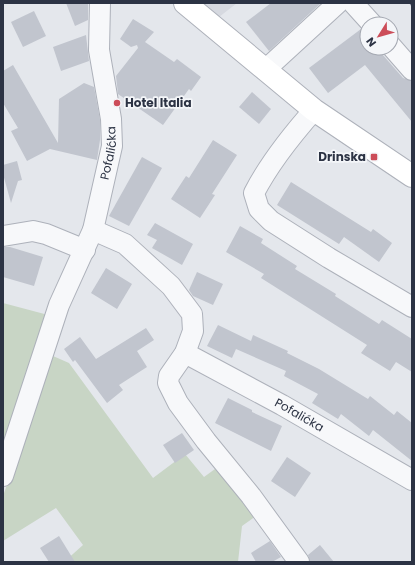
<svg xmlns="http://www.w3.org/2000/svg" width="415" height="565" font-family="Poppins,sans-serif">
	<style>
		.built { fill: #d6d9e0 }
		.green { fill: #c8d5c5 }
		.building { fill: #c1c5ce }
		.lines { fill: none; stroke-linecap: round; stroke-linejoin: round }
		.minor-casing { stroke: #adb1ba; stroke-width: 22 }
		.secondary-casing { stroke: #adb1ba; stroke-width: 24 }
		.minor { stroke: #f7f8fa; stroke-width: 20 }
		.secondary { stroke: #fff; stroke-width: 22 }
		.rail { stroke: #7e8595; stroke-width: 3; stroke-dasharray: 2 4; stroke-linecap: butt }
		.poi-dot { fill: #cc4d59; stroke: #f4f6f9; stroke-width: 1.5 }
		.labels { text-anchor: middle; stroke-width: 3.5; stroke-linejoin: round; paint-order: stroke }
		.poi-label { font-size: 12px; font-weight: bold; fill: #2c3344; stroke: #f4f6f9; text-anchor: start }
		.street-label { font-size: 12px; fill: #2c3344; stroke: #f4f6f9 }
	</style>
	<rect width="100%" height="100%" fill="#e4e7ec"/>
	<path class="built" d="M186,3H237L210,24Z"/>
	<g class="green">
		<path d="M3,303L52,316L3,459Z"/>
		<path d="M53,356L69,363L153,478L185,454L204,477L215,469L259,514L242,526L238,562H64L83,545L56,508L3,541V496Z"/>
	</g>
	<g class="building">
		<path d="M66,3H88V20L75,26Z"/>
		<path d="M271,3H321L269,51L246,22Z"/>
		<path d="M34,11L46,36L23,47L11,22Z"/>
		<path d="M133,19L154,32L145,42L174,62L177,59L201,77L191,91L189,89L163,125L118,94L116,76L138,48L137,45L131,47L120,39Z"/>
		<path d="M361,29L367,34V48H380L382,54L403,78L412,81V122L365,65L328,93L309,68Z"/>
		<path d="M86,35L89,61L61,71L53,47Z"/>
		<path d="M13,65L58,143L59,99L84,83L94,87L100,120V140L97,160L50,149L27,161L11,131L18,128L3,103V71Z"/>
		<path d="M252,92L271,109L259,124L239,107Z"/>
		<path d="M213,140L237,155L212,194L215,195L200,218L171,199L186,176L189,178Z"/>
		<path d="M142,157L162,168L129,226L109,216Z"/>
		<path d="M17,161L22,180L18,181L11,203L3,174V165Z"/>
		<path d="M291,182L371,232L373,229L392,243L379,262L344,237L339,244L277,205Z"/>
		<path d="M155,223L193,244L182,265L152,248L157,240L147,235Z"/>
		<path d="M240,226L263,239L261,243L297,266L295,269L336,294L335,296L379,324L382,320L412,339V372L396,362L390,371L361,353L367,345L261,278L264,274L226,252Z"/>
		<path d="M3,247H10L43,257L34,286L3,277Z"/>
		<path d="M106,268L132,284L117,309L91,293Z"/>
		<path d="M197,272L223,284L213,305L193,296L189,290Z"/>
		<path d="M218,325L251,341L253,335L288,351L287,353L319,369L368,399L370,396L394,415L397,411L412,423V461L373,430L369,436L341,414L338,419L312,403L318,394L284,376L286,371L236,349L232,358L207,346Z"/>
		<path d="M146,328L154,340L137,351L147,367L119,385L123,390L107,403L75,360L73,362L64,349L80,337L96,359Z"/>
		<path d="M228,398L252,410V412L282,426L271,451L215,423Z"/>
		<path d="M182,433L194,450L175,463L163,445Z"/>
		<path d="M287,457L311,473L295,497L271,481Z"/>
		<path d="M59,536L75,562H49L40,548Z"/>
		<path d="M270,541L281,557L272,562H256L251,553Z"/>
		<path d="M320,545L334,562H310L308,555Z"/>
	</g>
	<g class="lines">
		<defs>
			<g id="minor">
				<path d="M353,3L372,24"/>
				<path d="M391,46L412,70"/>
				<path d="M265,70L338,3"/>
				<path d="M314,110C291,136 270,162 254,193L259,209L271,221L329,258L412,307"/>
				<path d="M93,230L125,244L171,286L192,314L193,331L185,353L169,376L168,383L178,403L206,441L251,496L299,562"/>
				<path d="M3,236L33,231L46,234L85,250"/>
				<path id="s1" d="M185,353L282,405L412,480"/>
				<path id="s2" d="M3,476L59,305L93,230L112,146L111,119L99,50L100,3"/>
			</g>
			<path id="secondary" d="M185,3L314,110L412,176"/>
		</defs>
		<use href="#minor" class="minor-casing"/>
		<use href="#secondary" class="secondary-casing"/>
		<use href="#minor" class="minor"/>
		<use href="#secondary" class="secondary"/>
		<path class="rail" d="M411,3L412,5"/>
	</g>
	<g class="poi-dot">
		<circle cx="117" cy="103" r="4"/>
		<rect x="370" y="153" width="8" height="8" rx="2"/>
	</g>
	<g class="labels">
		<g class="poi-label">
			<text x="125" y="107">Hotel Italia</text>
			<text x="366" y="161" text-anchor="end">Drinska</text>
		</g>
		<g class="street-label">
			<text dy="4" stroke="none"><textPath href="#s2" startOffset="341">Pofalićka</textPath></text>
			<text dy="4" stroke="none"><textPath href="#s1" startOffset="130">Pofalićka</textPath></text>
		</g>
	</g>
	<rect width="415" height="565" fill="none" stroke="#2c3344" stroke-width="8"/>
	<g transform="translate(379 36) rotate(233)"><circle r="19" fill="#f4f6f9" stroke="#a4a8b1"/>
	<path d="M0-3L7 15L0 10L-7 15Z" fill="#cc4d59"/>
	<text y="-6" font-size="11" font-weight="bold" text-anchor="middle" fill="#2c3344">N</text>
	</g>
</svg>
